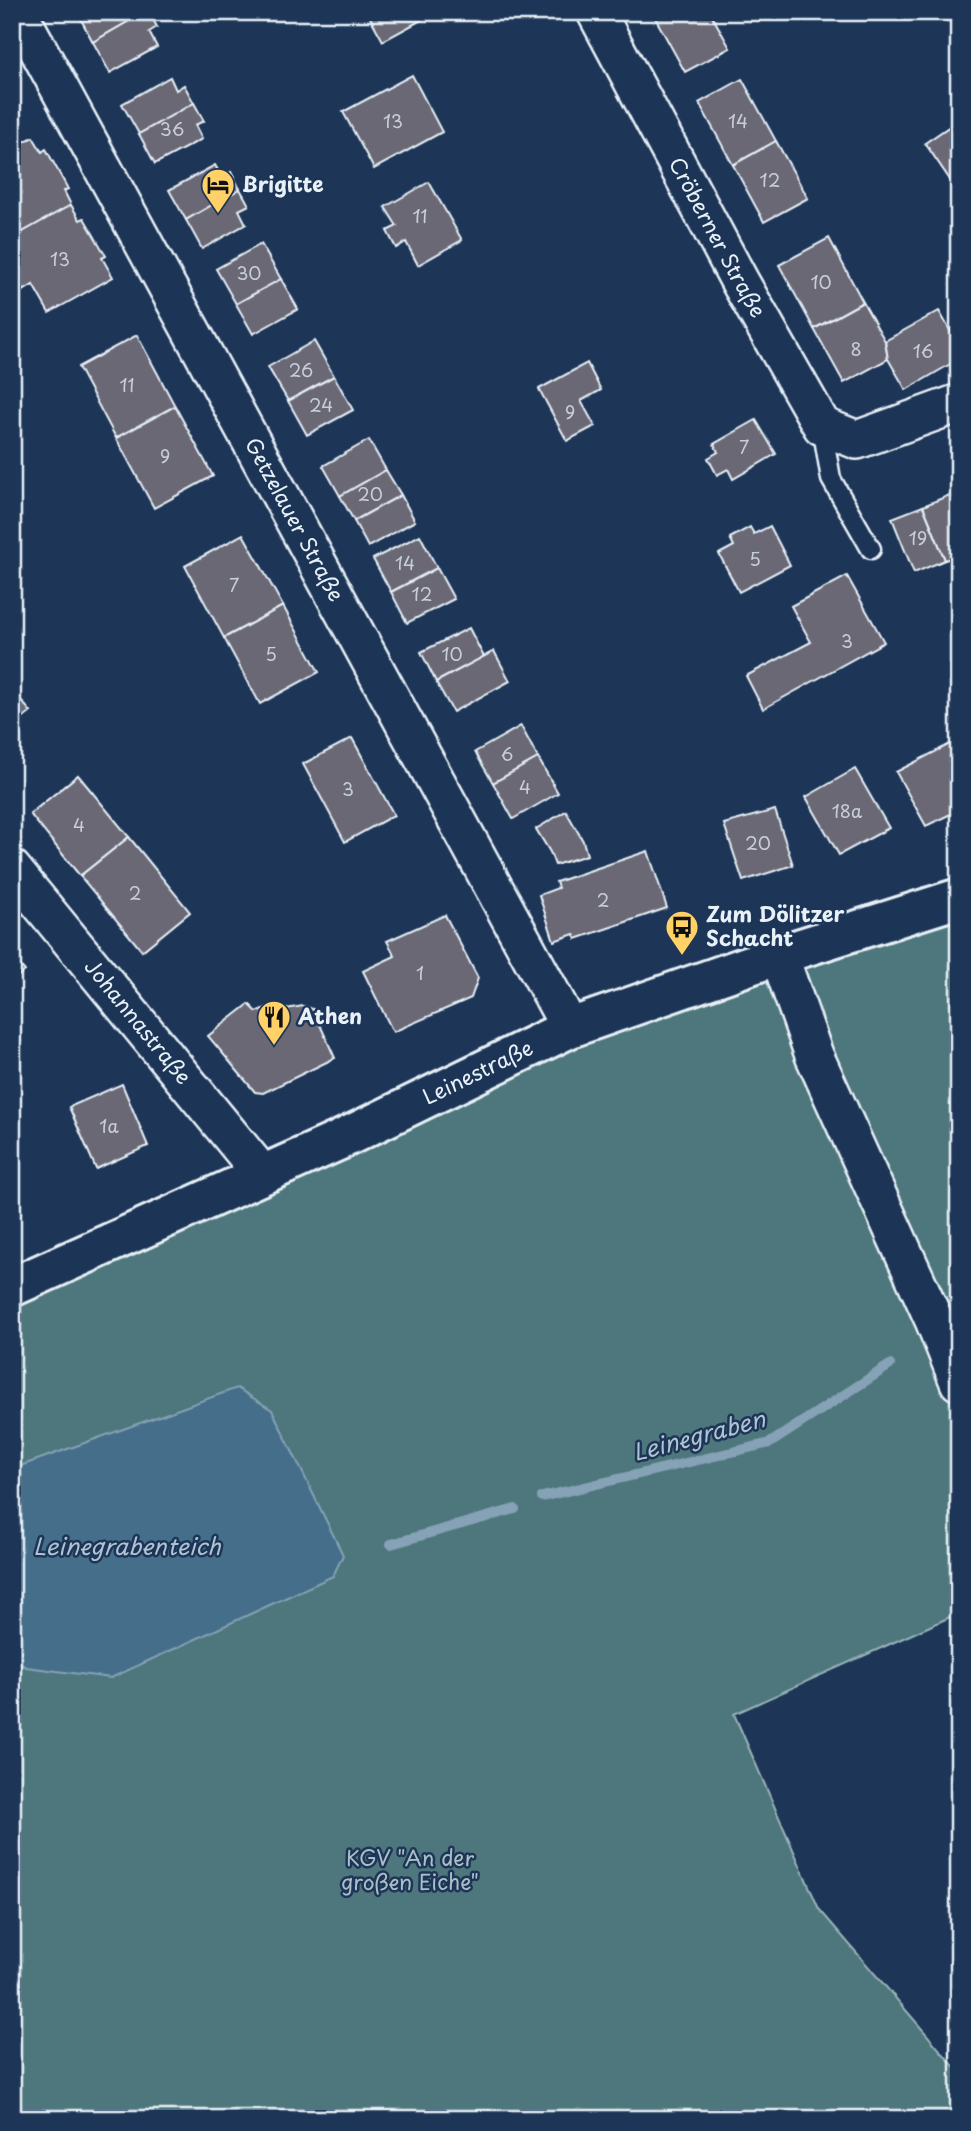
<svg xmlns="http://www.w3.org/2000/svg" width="971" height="2131" font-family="'Playpen Sans',sans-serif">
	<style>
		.green { fill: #4e777b; stroke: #9bb4ba; stroke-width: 2 }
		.water { fill: #446e8a; stroke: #86a2b6; stroke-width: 2 }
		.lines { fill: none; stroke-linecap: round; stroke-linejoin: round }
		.stream { stroke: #86a2b6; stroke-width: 10 }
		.building { fill: #6a6774; stroke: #e8f1f8; stroke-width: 2 }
		.lane-casing { stroke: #e8f1f8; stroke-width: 23 }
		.street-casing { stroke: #e8f1f8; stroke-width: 42 }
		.secondary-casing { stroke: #e8f1f8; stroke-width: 44 }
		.lane { stroke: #1d3557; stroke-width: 18 }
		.street { stroke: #1d3557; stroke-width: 37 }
		.secondary { stroke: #1d3557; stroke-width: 38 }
		.labels { text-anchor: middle; stroke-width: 5; stroke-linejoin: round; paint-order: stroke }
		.number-label { font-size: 18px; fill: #c8ced7 }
		.poi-label { font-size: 21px; font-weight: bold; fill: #e8f1f8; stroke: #1d3557; text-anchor: start }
		.street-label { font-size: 21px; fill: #e8f1f8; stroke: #1d3557 }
		.park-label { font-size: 21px; fill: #aac0c6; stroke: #1d3557 }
		.water-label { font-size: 23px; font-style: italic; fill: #afc3d2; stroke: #1d3557 }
	</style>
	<rect width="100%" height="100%" fill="#1d3557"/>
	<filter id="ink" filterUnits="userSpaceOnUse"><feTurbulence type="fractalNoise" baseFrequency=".0143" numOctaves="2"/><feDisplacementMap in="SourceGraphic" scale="14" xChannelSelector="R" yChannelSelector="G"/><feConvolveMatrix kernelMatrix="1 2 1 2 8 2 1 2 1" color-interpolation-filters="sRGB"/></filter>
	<g filter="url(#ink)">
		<path class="green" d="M959,898V1613L734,1714L819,1909L959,2072V2119H12V1287L570,1028Z"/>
		<path class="water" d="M237,1388L272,1410L343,1555L333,1576L111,1678L26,1667L12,1658V1469Z"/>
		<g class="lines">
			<g class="stream">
				<path d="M542,1497L770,1443L890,1365"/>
				<path d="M391,1544L515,1509"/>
			</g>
		</g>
		<g class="building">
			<path d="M77,12H145L93,42Z"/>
			<path d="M145,12H149L157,27L149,32L157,47L110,73L93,42Z"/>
			<path d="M367,12H436L383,41Z"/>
			<path d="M657,12H710L730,48L685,72L653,14Z"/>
			<path d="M412,75L442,132L374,169L343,112Z"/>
			<path d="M170,77L176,90L184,85L194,103L139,134L122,104Z"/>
			<path d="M742,79L776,141L733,165L699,103Z"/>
			<path d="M194,103L204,121L195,125L202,139L155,164L139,134Z"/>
			<path d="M959,120V193L925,143Z"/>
			<path d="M33,137L42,152L46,149L68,189L64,191L71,205L12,238V148Z"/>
			<path d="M776,141L808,198L764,222L733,165Z"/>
			<path d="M215,165L222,178L231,172L240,189L186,220L169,190Z"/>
			<path d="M429,182L462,240L418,265L406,242L396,248L387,231L397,226L385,207Z"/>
			<path d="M240,189L249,205L239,210L246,224L202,249L186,220Z"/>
			<path d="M71,205L80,220L84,218L106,256L102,258L113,277L49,313L33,285L23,291L12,271V265L19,261L12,249V238Z"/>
			<path d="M829,238L863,302L814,329L779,265Z"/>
			<path d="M261,244L281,279L236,304L216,269Z"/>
			<path d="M281,279L298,309L253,334L236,304Z"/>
			<path d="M863,302L885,341L888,359L844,383L814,329Z"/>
			<path d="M939,311L959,346V359L906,390L888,359L885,341Z"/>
			<path d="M137,335L175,406L116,438L78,367Z"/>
			<path d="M314,341L334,376L288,401L268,367Z"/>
			<path d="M587,363L601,390L581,401L595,426L567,441L539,389Z"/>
			<path d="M334,376L353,410L307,435L288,401Z"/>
			<path d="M175,406L213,476L154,508L116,438Z"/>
			<path d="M756,420L776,454L733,479L728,469L717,475L708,458L718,452L714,444Z"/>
			<path d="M369,440L386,470L340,496L323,466Z"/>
			<path d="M386,470L401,495L354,521L340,496Z"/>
			<path d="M952,494L959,512V555L945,560L923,506Z"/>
			<path d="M401,495L415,521L368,547L354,521Z"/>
			<path d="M923,506L945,560L914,573L892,518Z"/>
			<path d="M770,526L790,565L739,592L719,554L734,546L730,538L750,527L754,534Z"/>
			<path d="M243,534L283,606L224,638L185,566Z"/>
			<path d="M420,535L437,568L391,592L373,559Z"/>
			<path d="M437,568L454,599L407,623L391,592Z"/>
			<path d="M847,576L884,642L763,709L746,676L811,642L791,606Z"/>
			<path d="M283,606L319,672L260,704L224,638Z"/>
			<path d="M469,628L484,657L436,682L421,652Z"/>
			<path d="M494,651L510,681L453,712L436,682Z"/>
			<path d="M12,690L31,712L12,727Z"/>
			<path d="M521,726L538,758L493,783L475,752Z"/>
			<path d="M352,738L394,815L345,842L303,764Z"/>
			<path d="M950,744L959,760V810L926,826L896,772Z"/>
			<path d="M538,758L558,793L513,819L493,783Z"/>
			<path d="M855,769L889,828L839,855L806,797Z"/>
			<path d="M78,775L129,837L80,876L30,814Z"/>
			<path d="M775,810L793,865L743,881L724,824Z"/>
			<path d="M566,811L583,841L587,855L555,865L550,852L536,829Z"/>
			<path d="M129,837L190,912L142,951L80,876Z"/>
			<path d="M648,851L667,908L576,939L574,934L554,941L539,895L558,888L556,882Z"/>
			<path d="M445,915L478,978L471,998L393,1032L363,971L395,956L387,941Z"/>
			<path d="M12,956L25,971L12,981Z"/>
			<path d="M249,1004L257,1012L271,1006L275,1011L303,1006L313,1009L335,1058L263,1093L255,1092L208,1036Z"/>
			<path d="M122,1084L148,1146L96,1169L69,1107Z"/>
		</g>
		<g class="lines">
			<defs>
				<path id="lane" d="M822,426L831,479L871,549"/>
				<g id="street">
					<path id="s1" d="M18,12L570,1028"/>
					<path id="s2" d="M596,12L740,282L822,426L857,440L959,403"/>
					<path id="s3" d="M12,869L262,1174"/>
					<path d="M779,955L814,1055L934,1320L959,1382"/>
				</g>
				<g id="secondary">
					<path id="s4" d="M12,1287L338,1141L570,1028L779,955L959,898"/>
				</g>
			</defs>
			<use href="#lane" class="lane-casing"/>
			<use href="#street" class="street-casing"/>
			<use href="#secondary" class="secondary-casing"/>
			<use href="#lane" class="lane"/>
			<use href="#street" class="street"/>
			<use href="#secondary" class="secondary"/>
		</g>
	</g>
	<defs>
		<symbol id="hotel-pin" viewBox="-11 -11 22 30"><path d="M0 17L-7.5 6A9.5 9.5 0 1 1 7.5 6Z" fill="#ffd166" stroke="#1d3557"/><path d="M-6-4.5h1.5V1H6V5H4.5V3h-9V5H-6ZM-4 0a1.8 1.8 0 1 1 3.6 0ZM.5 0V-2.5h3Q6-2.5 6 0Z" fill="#111"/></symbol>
		<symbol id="bus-pin" viewBox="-11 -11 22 30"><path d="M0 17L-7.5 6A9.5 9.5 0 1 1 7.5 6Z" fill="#ffd166" stroke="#1d3557"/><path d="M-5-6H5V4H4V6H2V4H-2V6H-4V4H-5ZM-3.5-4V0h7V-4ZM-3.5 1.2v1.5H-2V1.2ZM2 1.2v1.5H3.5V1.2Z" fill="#111"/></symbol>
		<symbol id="restaurant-pin" viewBox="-11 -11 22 30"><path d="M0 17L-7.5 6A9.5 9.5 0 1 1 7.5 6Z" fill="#ffd166" stroke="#1d3557"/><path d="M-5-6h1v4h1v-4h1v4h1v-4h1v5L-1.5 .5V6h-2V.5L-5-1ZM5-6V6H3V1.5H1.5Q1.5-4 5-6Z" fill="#111"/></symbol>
	</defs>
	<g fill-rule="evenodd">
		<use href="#hotel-pin" x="199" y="166" width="38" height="52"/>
		<use href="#bus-pin" x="663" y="908" width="38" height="52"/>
		<use href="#restaurant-pin" x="255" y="998" width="38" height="52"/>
	</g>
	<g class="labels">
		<g class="number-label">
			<text x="393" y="128">13</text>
			<text x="738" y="128">14</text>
			<text x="172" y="136">36</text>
			<text x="770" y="187">12</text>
			<text x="420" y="223">11</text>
			<text x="60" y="266">13</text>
			<text x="249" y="280">30</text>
			<text x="821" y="289">10</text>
			<text x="856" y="356">8</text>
			<text x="923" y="358">16</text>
			<text x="301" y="377">26</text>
			<text x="127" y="392">11</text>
			<text x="321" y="412">24</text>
			<text x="570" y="419">9</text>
			<text x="744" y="454">7</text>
			<text x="165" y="463">9</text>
			<text x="370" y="501">20</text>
			<text x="918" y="545">19</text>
			<text x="755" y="566">5</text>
			<text x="405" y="570">14</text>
			<text x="234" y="592">7</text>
			<text x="422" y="601">12</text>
			<text x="847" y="648">3</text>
			<text x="271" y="661">5</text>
			<text x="452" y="661">10</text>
			<text x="507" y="761">6</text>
			<text x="525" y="794">4</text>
			<text x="348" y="796">3</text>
			<text x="847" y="818">18a</text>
			<text x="79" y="832">4</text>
			<text x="758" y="850">20</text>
			<text x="135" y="900">2</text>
			<text x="603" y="907">2</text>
			<text x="420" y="980">1</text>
			<text x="109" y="1133">1a</text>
		</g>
		<g class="poi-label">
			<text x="242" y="192">Brigitte</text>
			<text x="706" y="922">Zum Dölitzer<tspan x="706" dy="24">Schacht</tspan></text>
			<text x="298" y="1024">Athen</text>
		</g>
		<g class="street-label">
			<text dy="7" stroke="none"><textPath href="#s2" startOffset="256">Cröberner Straße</textPath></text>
			<text dy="7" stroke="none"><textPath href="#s1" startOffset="578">Getzelauer Straße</textPath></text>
			<text dy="7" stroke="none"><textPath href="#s3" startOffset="198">Johannastraße</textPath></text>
			<text dy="7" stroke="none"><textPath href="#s4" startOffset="513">Leinestraße</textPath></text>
		</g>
		<g class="park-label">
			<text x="410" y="1866">KGV "An der<tspan x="410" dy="24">großen Eiche"</tspan></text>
		</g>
		<g class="water-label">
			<text transform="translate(699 1436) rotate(-15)" y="8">Leinegraben</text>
			<text x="127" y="1555">Leinegrabenteich</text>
		</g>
	</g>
	<rect width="971" height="2131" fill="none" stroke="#1d3557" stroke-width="42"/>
	<rect x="21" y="21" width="929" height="2089" fill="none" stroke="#e8f1f8" stroke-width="2.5" filter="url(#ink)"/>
</svg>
